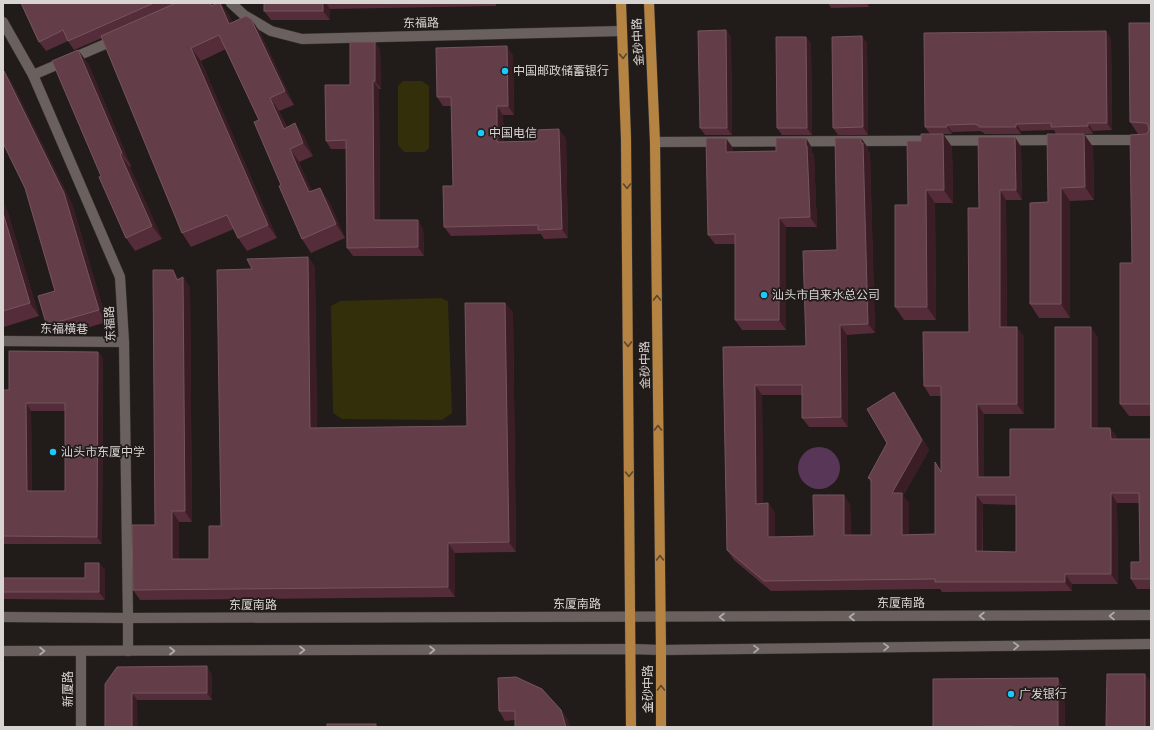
<svg xmlns="http://www.w3.org/2000/svg" width="1154" height="730" font-family="Mulish,'Noto Sans SC',sans-serif">
	<style>
		.green { fill: #322f0a }
		.water { fill: #583657 }
		.lines { fill: none; stroke-linecap: round; stroke-linejoin: round }
		.minor-casing { stroke: #3c3736; stroke-width: 11 }
		.tertiary-casing { stroke: #3c3736; stroke-width: 11 }
		.primary-casing { stroke: #3c3736; stroke-width: 11 }
		.minor { stroke: #6a615f; stroke-width: 10 }
		.tertiary { stroke: #6a615f; stroke-width: 10 }
		.primary { stroke: #b58443; stroke-width: 10 }
		.wall { fill: #552c39; fill-rule: evenodd }
		.shaded-wall { fill: #3a1d25 }
		.building { fill: #633e49; stroke: #75555e; fill-rule: evenodd }
		.oneway { stroke: #5c452a }
		.oneway2 { stroke: #b2acaa }
		.poi-dot { fill: #19cafc; stroke: #211b19; stroke-width: 1.5 }
		.labels { text-anchor: middle; stroke-width: 3.5; stroke-linejoin: round; paint-order: stroke }
		.street-label { font-size: 12px; fill: #d8d4d2; stroke: #211b19 }
		.poi-label { font-size: 12px; fill: #d8d4d2; stroke: #211b19; text-anchor: start }
	</style>
	<rect width="100%" height="100%" fill="#211b19"/>
	<g class="green">
		<path d="M403,81H422L429,86V148L425,152H404L398,145V86Z"/>
		<path d="M441,298L448,301L452,413L442,420L342,419L333,413L331,306L340,301Z"/>
	</g>
	<circle class="water" cx="819" cy="468" r="21"/>
	<g class="lines">
		<defs>
			<g id="minor">
				<path d="M231,3L244,15L271,31L302,39L622,31"/>
				<path d="M3,22L33,75L120,277L124,342L128,618V651"/>
				<path d="M33,75L117,39"/>
				<path d="M1075,140H1151"/>
				<path d="M655,142L1059,140"/>
				<path d="M3,341L124,342"/>
				<path d="M81,651V727"/>
			</g>
			<g id="tertiary">
				<path d="M3,617L128,618L1151,615"/>
				<path d="M3,651L631,649L661,650L1151,644"/>
			</g>
			<g id="primary">
				<path d="M621,3L626,139L631,727"/>
				<path d="M649,3L655,142L661,650V727"/>
			</g>
		</defs>
		<use href="#minor" class="minor-casing"/>
		<use href="#tertiary" class="tertiary-casing"/>
		<use href="#primary" class="primary-casing"/>
		<use href="#minor" class="minor"/>
		<use href="#tertiary" class="tertiary"/>
		<use href="#primary" class="primary"/>
	</g>
	<g class="wall">
		<path d="M21,3H213L214,5L220,3L229,15L232,23L251,19L260,32L294,105L279,111L287,127L304,136L313,156L299,162L306,179L312,191L329,201L345,238L311,253L302,239L281,185L259,120L226,49L201,61L277,238L247,251L238,238L234,229L191,247L182,233L102,38L74,50L68,41L46,51L39,42Z"/>
		<path d="M264,3H496V6L330,9V20H271L264,11Z"/>
		<path d="M828,3H869V7L831,8Z"/>
		<path d="M1151,23V416H1129L1120,404L1132,263L1146,134H1138L1130,122Z"/>
		<path d="M726,30L731,37L732,135H705L700,128Z"/>
		<path d="M862,36L867,43L868,135H838L833,128Z"/>
		<path d="M806,37L811,44L812,135H782L777,128Z"/>
		<path d="M1111,38L1112,130L1093,131V134H1084L1093,147L1094,200L1070,201V318H1039L1030,304L1048,202L1056,134L1054,130L1021,131V134H984L983,132H981V131L952,132V134H943L952,147L953,203H935L936,320H904L895,307L908,205L921,141L930,134L925,127Z"/>
		<path d="M375,42L380,50L381,89H379L380,220L423,228L424,256H353L347,248L346,149H331L326,141L350,85Z"/>
		<path d="M513,55L514,115H503L504,142L536,141L566,138L568,238L544,239L541,234L451,236L444,227L453,186L452,106H443L437,97Z"/>
		<path d="M88,63L131,166L130,167L162,239L135,251L126,238L101,176Z"/>
		<path d="M3,70L12,83L72,204L107,322L62,335H54L46,323L55,291L25,188L3,143Z"/>
		<path d="M1015,137L1021,147L1022,200H1006L1007,327L1024,336V414H984V477H1010L1055,429L1098,337V428H1110L1117,437V439H1151V589H1137L1131,579L1140,562L1139,503H1117L1118,584H1072V591L942,592L940,589L771,591L734,560L727,550L723,347L806,346L837,250L861,138L868,148V150L870,153L875,333L847,335L848,427H809L802,418V395H762L763,503H768L775,513V537L814,536L850,504L851,535H871V482L868,478L887,443L901,402L929,450L903,496L909,503V535L935,534L941,471V396H930L924,386L969,332L979,208ZM983,504L1016,505V552L983,551Z"/>
		<path d="M806,138L812,148V153L814,155L817,227H786V330H742L735,320V244H715L708,235L733,148V152L776,151Z"/>
		<path d="M3,202L8,213L39,316L4,327L3,325Z"/>
		<path d="M308,257L315,267L317,428L467,426L505,303L513,313L516,552L455,553V597L140,600L133,590L155,525L179,279L183,277L190,288L192,522H179V559H209L221,526L252,269Z"/>
		<path d="M98,352L103,359L102,544H4L3,542V390H9ZM31,411H65V491H32Z"/>
		<path d="M99,563L105,570V600L3,599V578H85Z"/>
		<path d="M212,674V700H137L105,684Z"/>
		<path d="M1064,688L1065,727H933Z"/>
		<path d="M561,710L568,720L570,727H515V720L505,721L499,711Z"/>
	</g>
	<g class="shaded-wall">
		<path d="M210,3H213L220,19L211,6Z"/>
		<path d="M220,3L229,15L239,37L229,24Z"/>
		<path d="M323,3H326L330,9V20L323,11Z"/>
		<path d="M866,3H869V7Z"/>
		<path d="M251,19L260,32L294,105L285,91Z"/>
		<path d="M726,30L731,37L732,135L727,128Z"/>
		<path d="M1106,31L1111,38L1112,130L1107,123Z"/>
		<path d="M862,36L867,43L868,135L863,127Z"/>
		<path d="M806,37L811,44L812,135L807,128Z"/>
		<path d="M375,42L380,50L381,89L375,81Z"/>
		<path d="M507,46L513,55L514,115L508,106Z"/>
		<path d="M191,48L201,61L277,238L268,225Z"/>
		<path d="M78,50L88,63L131,166L122,153Z"/>
		<path d="M4,71L12,83L72,204L107,322L99,310Z"/>
		<path d="M373,81L379,89L380,228L374,220Z"/>
		<path d="M270,98L279,111L293,142L284,129Z"/>
		<path d="M497,106L503,115L504,151L497,142Z"/>
		<path d="M295,123L304,136L313,156L303,143Z"/>
		<path d="M1088,123L1093,131V134L1088,126Z"/>
		<path d="M1016,124L1021,131V134L1016,127Z"/>
		<path d="M947,125L952,132V134L947,127Z"/>
		<path d="M559,129L566,138L568,238L562,229Z"/>
		<path d="M943,134L952,147L953,203L944,190Z"/>
		<path d="M1084,134L1093,147L1094,200L1085,187Z"/>
		<path d="M1015,137L1021,147L1022,200L1016,190Z"/>
		<path d="M726,138L733,148V162L726,152Z"/>
		<path d="M806,138L812,148V153L814,155L817,227L810,217Z"/>
		<path d="M861,138L868,148V150L870,153L875,333L868,324Z"/>
		<path d="M290,149L299,162L318,206L309,192Z"/>
		<path d="M120,154L130,167L162,239L152,226Z"/>
		<path d="M320,188L329,201L345,238L336,224Z"/>
		<path d="M1061,188L1070,201V318L1061,304Z"/>
		<path d="M926,190L935,203L936,320L927,307Z"/>
		<path d="M1000,190L1006,200L1007,336L1000,327Z"/>
		<path d="M3,202L8,213L39,316L30,303L3,213Z"/>
		<path d="M779,218L786,227V330L779,320Z"/>
		<path d="M418,220L423,228L424,256L418,247Z"/>
		<path d="M308,257L315,267L317,439L310,428Z"/>
		<path d="M173,270L180,280L183,277L190,288L192,522L185,511L177,280Z"/>
		<path d="M505,303L513,313L516,552L509,542Z"/>
		<path d="M840,325L847,335L848,427L841,417Z"/>
		<path d="M1017,327L1024,336V414L1017,404Z"/>
		<path d="M1091,327L1098,337V437L1091,428Z"/>
		<path d="M98,352L103,359L102,544L97,537Z"/>
		<path d="M755,385L762,395L763,513L756,504Z"/>
		<path d="M894,392L901,402L929,450L903,496L909,503V545L902,535L892,493Z"/>
		<path d="M26,403L31,411L32,498L27,491Z"/>
		<path d="M977,404L984,414V487L978,477Z"/>
		<path d="M1110,428L1117,437V449L1111,439Z"/>
		<path d="M1111,493L1117,503L1118,584L1111,574Z"/>
		<path d="M844,495L850,504L851,545L844,535Z"/>
		<path d="M976,495L983,504L982,561L976,551Z"/>
		<path d="M768,503L775,513V546L768,537Z"/>
		<path d="M172,511L179,522V569L172,559Z"/>
		<path d="M448,543L455,553V597L448,587Z"/>
		<path d="M99,563L105,570V600L99,592Z"/>
		<path d="M1065,574L1072,584V591L1065,582Z"/>
		<path d="M207,666L212,674V700L207,693Z"/>
		<path d="M1145,674L1151,682V727H1145Z"/>
		<path d="M1058,678L1064,688L1065,727H1058Z"/>
		<path d="M132,693L137,700L138,727H132Z"/>
		<path d="M561,710L568,720L570,727H566Z"/>
	</g>
	<g class="building">
		<path d="M21,3H154L68,41L63,30L39,42Z"/>
		<path d="M176,3H210L211,6L218,3H220L229,24L246,16L251,19L285,91L270,98L284,129L295,123L303,143L290,149L297,166L309,192L320,188L336,224L302,239L279,186L281,185L254,122L259,120L219,35L191,48L268,225L238,238L227,215L182,233L101,36Z"/>
		<rect x="264" y="3" width="59" height="8"/>
		<path d="M1129,23H1151V404H1120V263H1132L1130,135L1146,134L1148,132L1149,129L1148,125L1146,123L1130,122Z"/>
		<path d="M726,30L727,128H700L698,31Z"/>
		<path d="M1106,31L1107,123H1088V126L1051,127V123L1016,124V127H979V125H976V124L947,125V127H925L924,33Z"/>
		<path d="M862,36L863,127L833,128L832,37Z"/>
		<path d="M776,37H806L807,128H777Z"/>
		<path d="M350,42H375V81H373L374,220H418V247L347,248L346,140L326,141L325,85H350Z"/>
		<path d="M507,46L508,106H497V142L536,141L535,130L559,129L562,229L538,230V225L444,227L443,186H453L451,97H437L436,48Z"/>
		<path d="M78,50L122,153L120,154L152,226L126,238L99,177L101,176L52,61Z"/>
		<path d="M4,71L64,193L99,310L54,323H46L38,296L55,291L25,188L3,143V72Z"/>
		<path d="M921,134H943L944,190H926L927,307H895V205H908L907,141H921Z"/>
		<path d="M1047,134H1084L1085,187L1061,188V304H1030V203L1048,202Z"/>
		<path d="M978,137H1015L1016,190H1000V327H1017V404H977L978,477H1010V429H1055V327H1091V428H1110L1111,439H1151V579H1131V562H1140L1139,493H1111V574H1065V582H935V579L764,581L727,550L723,347L806,346L803,251L837,250L835,138H861V143H863L868,324L840,325L841,417L802,418V385H755L756,504L768,503V537L814,536L813,495H844V535H871V479L868,478L887,443L867,409L894,392L922,440L892,493H902V535L935,534V462L941,472V386H924L923,332H969L968,208H979ZM976,495H1016V552L976,551Z"/>
		<path d="M706,138H726V152L776,151V138H806V146H807L810,217L779,218V320H735V234L708,235Z"/>
		<path d="M3,213L30,303L3,311Z"/>
		<path d="M308,257L310,428L467,426L465,303H505L509,542L448,543V587L133,590L132,525H155L153,270H173L177,280L183,277L185,511H172V559H209V526H221L217,270L252,269L247,259Z"/>
		<path d="M9,351L98,352L97,537L3,536V390H9ZM26,403H65V491H27Z"/>
		<path d="M85,563H99V592H3V578H85Z"/>
		<path d="M207,666V693H132V727H105V684L117,667Z"/>
		<path d="M1107,674H1145V727H1106Z"/>
		<path d="M516,677L542,689L561,710L566,727H515V711H499L498,678Z"/>
		<path d="M1058,678V727H1013V726L933,727V679Z"/>
		<rect x="327" y="724" width="49" height="3"/>
	</g>
	<defs><path id="oneway-chevron" d="M-2-3.5L2.5 0L-2 3.5" fill="none" stroke-width="1.6" stroke-linecap="round" stroke-linejoin="round"/></defs>
	<g class="oneway">
		<use href="#oneway-chevron" transform="translate(623 56) rotate(88)"/>
		<use href="#oneway-chevron" transform="translate(627 186) rotate(89)"/>
		<use href="#oneway-chevron" transform="translate(657 298) rotate(-91)"/>
		<use href="#oneway-chevron" transform="translate(628 344) rotate(89)"/>
		<use href="#oneway-chevron" transform="translate(658 428) rotate(-91)"/>
		<use href="#oneway-chevron" transform="translate(629 474) rotate(89)"/>
		<use href="#oneway-chevron" transform="translate(660 558) rotate(-91)"/>
		<use href="#oneway-chevron" transform="translate(661 688) rotate(-90)"/>
	</g>
	<g class="oneway2">
		<use href="#oneway-chevron" transform="translate(982 616) rotate(180)"/>
		<use href="#oneway-chevron" transform="translate(1112 616) rotate(180)"/>
		<use href="#oneway-chevron" transform="translate(722 617) rotate(180)"/>
		<use href="#oneway-chevron" transform="translate(852 617) rotate(180)"/>
		<use href="#oneway-chevron" transform="translate(1016 646) rotate(-1)"/>
		<use href="#oneway-chevron" transform="translate(886 647) rotate(-1)"/>
		<use href="#oneway-chevron" transform="translate(756 649) rotate(-1)"/>
		<use href="#oneway-chevron" transform="translate(302 650)"/>
		<use href="#oneway-chevron" transform="translate(432 650)"/>
		<use href="#oneway-chevron" transform="translate(42 651)"/>
		<use href="#oneway-chevron" transform="translate(172 651)"/>
	</g>
	<g class="poi-dot">
		<circle cx="505" cy="71" r="4"/>
		<circle cx="481" cy="133" r="4"/>
		<circle cx="764" cy="295" r="4"/>
		<circle cx="53" cy="452" r="4"/>
		<circle cx="1011" cy="694" r="4"/>
	</g>
	<g class="labels">
		<g class="street-label">
			<text transform="translate(421 23) rotate(-1)" y="4">东福路</text>
			<text transform="translate(638 42) rotate(-93)" y="4">金砂中路</text>
			<text transform="translate(110 324) rotate(-93)" y="4">东福路</text>
			<text transform="translate(64 329) rotate(1)" y="4">东福横巷</text>
			<text transform="translate(645 365) rotate(-91)" y="4">金砂中路</text>
			<text x="901" y="607">东厦南路</text>
			<text x="577" y="608">东厦南路</text>
			<text x="253" y="609">东厦南路</text>
			<text transform="translate(68 689) rotate(-90)" y="4">新厦路</text>
			<text transform="translate(648 689) rotate(-90)" y="4">金砂中路</text>
		</g>
		<g class="poi-label">
			<text x="513" y="75">中国邮政储蓄银行</text>
			<text x="489" y="137">中国电信</text>
			<text x="772" y="299">汕头市自来水总公司</text>
			<text x="61" y="456">汕头市东厦中学</text>
			<text x="1019" y="698">广发银行</text>
		</g>
	</g>
	<rect width="1154" height="730" fill="none" stroke="#d8d4d2" stroke-width="8"/>
</svg>
